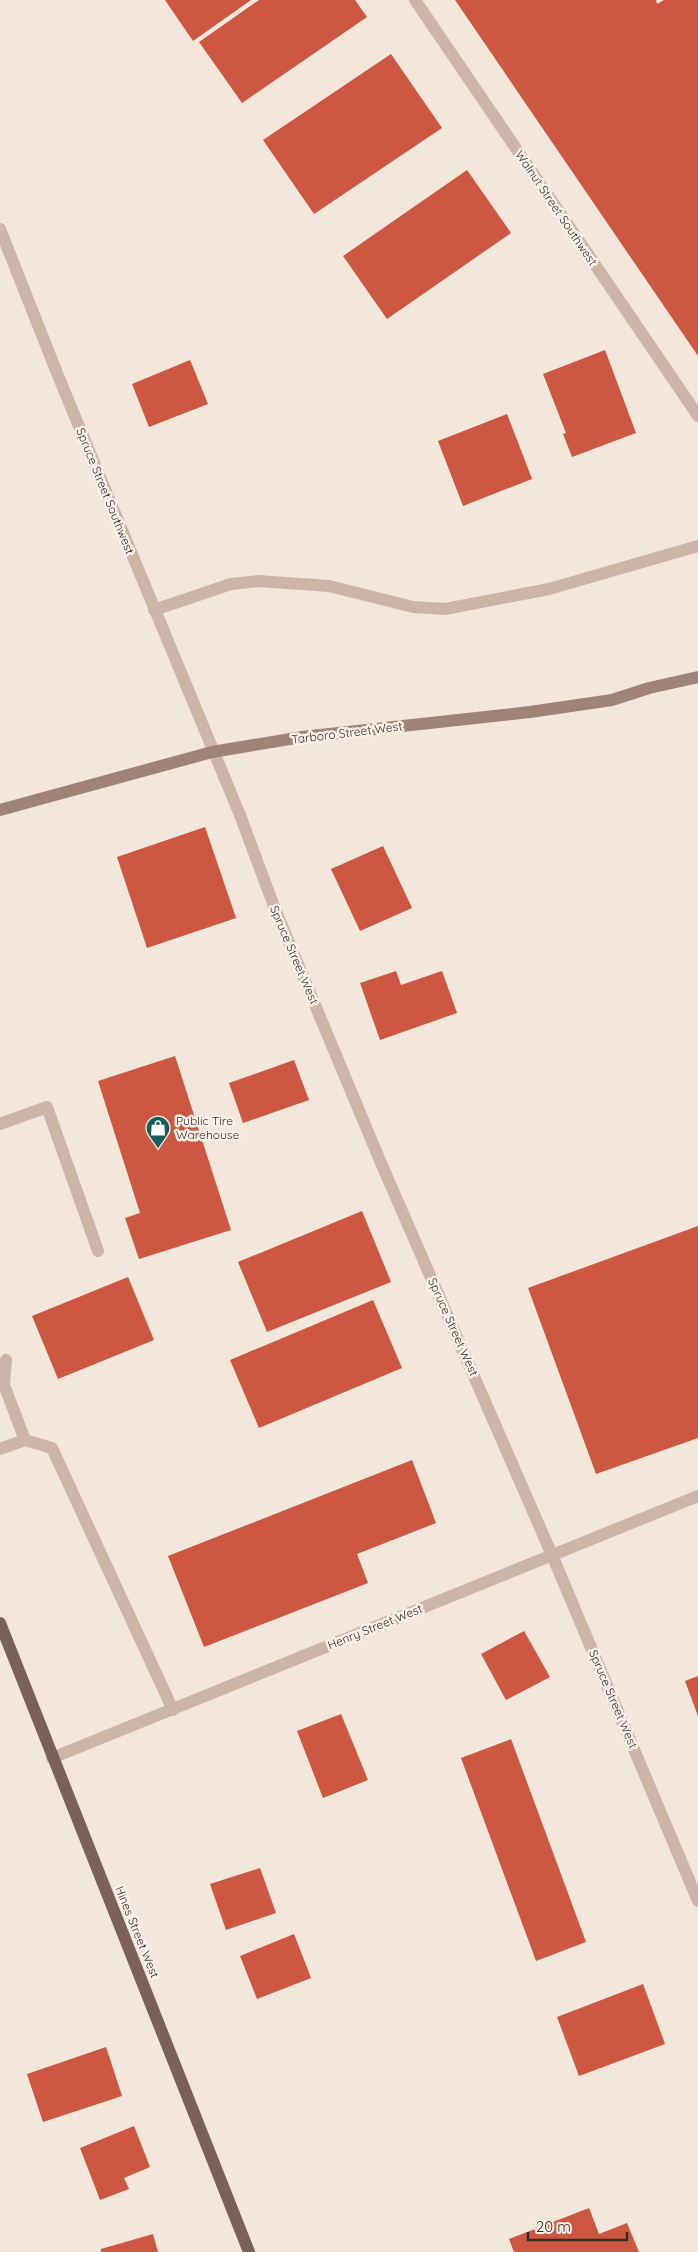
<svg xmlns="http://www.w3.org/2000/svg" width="698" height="2252" font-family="Quicksand,sans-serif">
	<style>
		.building { fill: #cd5740 }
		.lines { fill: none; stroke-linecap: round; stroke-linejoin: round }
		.service { stroke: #ccb5a6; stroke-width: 12 }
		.minor { stroke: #ccb5a6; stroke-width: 12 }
		.secondary { stroke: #a08377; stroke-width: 12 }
		.primary { stroke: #7b6158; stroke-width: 12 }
		.labels { text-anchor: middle; stroke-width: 5; stroke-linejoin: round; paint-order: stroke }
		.street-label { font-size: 12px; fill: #382b27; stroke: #fbf0e8 }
		.poi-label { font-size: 12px; fill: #382b27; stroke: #fbf0e8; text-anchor: start }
	</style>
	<rect width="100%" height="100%" fill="#f3e6db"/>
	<g class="building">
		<path d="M165,0H251L193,41Z"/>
		<path d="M259,0H355L367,17L242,103L199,42Z"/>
		<path d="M455,0H656L657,4L664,0H698V356Z"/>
		<path d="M391,54L442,128L314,214L263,140Z"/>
		<path d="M467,170L511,233L387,319L343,256Z"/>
		<path d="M605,350L636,433L572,457L563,434L566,433L543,374Z"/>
		<path d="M190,360L208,404L149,427L132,384Z"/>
		<path d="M507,414L532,479L463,506L438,441Z"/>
		<path d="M205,827L236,918L147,948L117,857Z"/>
		<path d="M383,846L412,908L360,931L331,869Z"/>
		<path d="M396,971L401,985L442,971L457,1013L380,1040L360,983Z"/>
		<path d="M175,1056L231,1230L139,1259L125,1218L140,1213L98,1081Z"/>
		<path d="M294,1060L309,1100L243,1123L229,1083Z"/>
		<path d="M362,1211L391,1282L267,1332L238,1262Z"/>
		<path d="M698,1226V1438L596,1474L528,1288Z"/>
		<path d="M128,1277L154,1340L58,1379L32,1316Z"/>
		<path d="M373,1300L402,1368L259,1428L230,1360Z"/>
		<path d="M412,1460L436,1523L357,1554L368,1583L204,1647L168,1556Z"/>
		<path d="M524,1631L550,1677L506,1700L481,1654Z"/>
		<path d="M698,1676V1716L685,1681Z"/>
		<path d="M341,1714L368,1780L323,1798L297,1731Z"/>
		<path d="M511,1739L586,1942L536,1961L461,1758Z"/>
		<path d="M260,1868L276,1913L226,1930L210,1884Z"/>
		<path d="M294,1934L311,1978L257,1999L240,1956Z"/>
		<path d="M643,1984L665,2044L579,2076L557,2017Z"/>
		<path d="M106,2047L122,2096L43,2122L27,2074Z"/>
		<path d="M134,2126L150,2167L124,2178L129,2189L100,2200L80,2148Z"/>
		<path d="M589,2208L599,2234L627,2223L639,2252H514L509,2239Z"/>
		<path d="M153,2234L158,2252H101V2249Z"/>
	</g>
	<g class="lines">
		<g class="service">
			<path d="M0,1124L47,1107L98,1251"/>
			<path d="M4,1385L6,1360"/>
			<path d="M0,1386L4,1385L25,1440"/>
			<path d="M0,1449L25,1440L52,1448L173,1710"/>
		</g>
		<g class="minor">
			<path d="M415,0L698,416"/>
			<path d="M0,229L59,378L240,815L275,909L381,1163L552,1555L698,1901"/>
			<path d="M154,610L231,584L258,581L329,586L413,607L445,609L549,589L698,546"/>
			<path d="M52,1758L698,1496"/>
		</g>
		<path class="secondary" d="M0,810L212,752L302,737L530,712L612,700L649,688L698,677"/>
		<path class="primary" d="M0,1623L249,2252"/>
	</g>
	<defs>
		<symbol id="shop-pin" viewBox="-11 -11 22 30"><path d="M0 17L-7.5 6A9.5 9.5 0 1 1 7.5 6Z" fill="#1a5c5b" stroke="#fbf0e8"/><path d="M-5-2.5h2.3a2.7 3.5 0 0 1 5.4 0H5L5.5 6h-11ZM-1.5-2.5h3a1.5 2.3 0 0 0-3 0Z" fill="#fff"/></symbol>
	</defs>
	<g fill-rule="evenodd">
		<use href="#shop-pin" x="144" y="1114" width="28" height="38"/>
	</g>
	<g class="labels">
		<g class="street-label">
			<text transform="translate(556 208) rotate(56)" y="4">Walnut Street Southwest</text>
			<text transform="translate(105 491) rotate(68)" y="4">Spruce Street Southwest</text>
			<text transform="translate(347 733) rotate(-7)" y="4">Tarboro Street West</text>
			<text transform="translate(294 955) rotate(67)" y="4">Spruce Street West</text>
			<text transform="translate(453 1327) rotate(66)" y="4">Spruce Street West</text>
			<text transform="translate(375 1627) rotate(-22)" y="4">Henry Street West</text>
			<text transform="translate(613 1699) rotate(67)" y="4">Spruce Street West</text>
			<text transform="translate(137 1932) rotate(68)" y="4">Hines Street West</text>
		</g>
		<g class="poi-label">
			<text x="176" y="1125">Public Tire<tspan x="176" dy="14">Warehouse</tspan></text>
		</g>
	</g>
	<path d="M528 2232v8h99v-8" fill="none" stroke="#382b27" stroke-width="2.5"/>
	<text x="536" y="2232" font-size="15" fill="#382b27" stroke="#fbf0e8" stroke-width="4" paint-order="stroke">20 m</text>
</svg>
